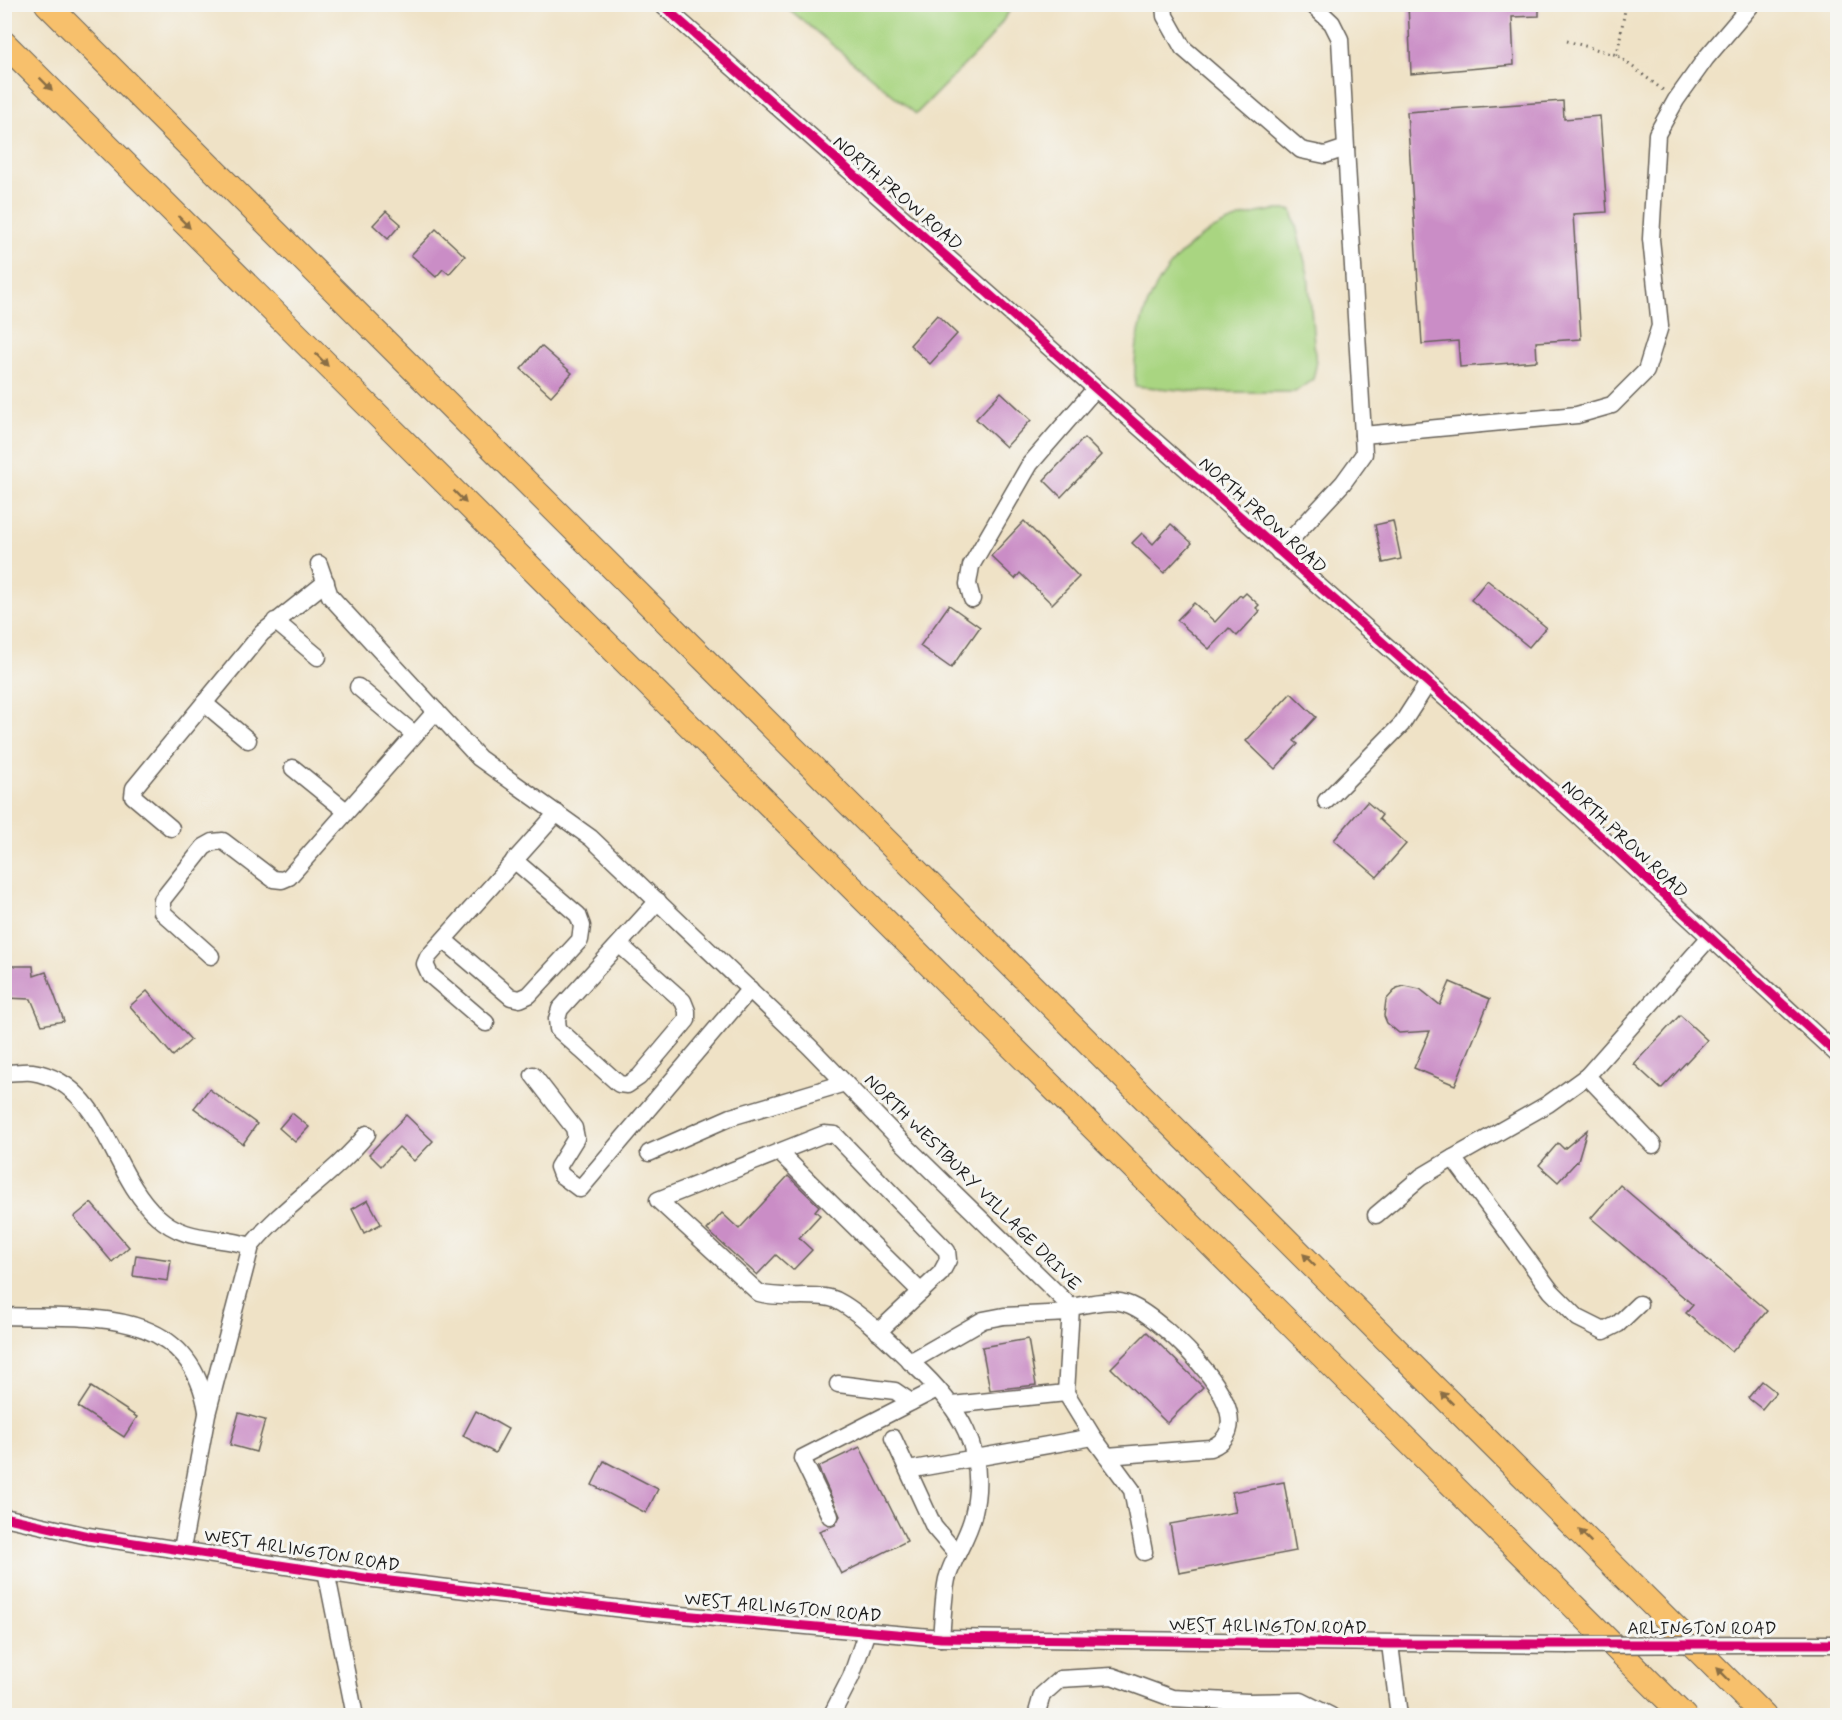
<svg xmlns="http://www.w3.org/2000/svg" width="1842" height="1720" font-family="Mynerve,sans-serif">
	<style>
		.green { fill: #a9d581; stroke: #62784e; stroke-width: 1.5 }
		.building { fill: #ca8dc6 }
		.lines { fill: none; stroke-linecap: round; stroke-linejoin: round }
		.minor-casing { stroke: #666158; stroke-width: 19 }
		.highway-casing { stroke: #666158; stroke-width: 26 }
		.path { stroke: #666158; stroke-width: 3; stroke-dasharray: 1.5 4.5; stroke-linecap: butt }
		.minor { stroke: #fff; stroke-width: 16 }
		.highway { stroke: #f7c06c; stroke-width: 24 }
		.minor-bridge-casing { stroke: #666158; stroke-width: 19; stroke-linecap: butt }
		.minor-bridge { stroke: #fff; stroke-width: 16 }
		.cycleway-casing { stroke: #f6f6f2; stroke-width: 13 }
		.cycleway { stroke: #d6006c; stroke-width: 9 }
		.oneway { fill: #8a6e44 }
		.labels { text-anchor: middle; stroke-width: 6; stroke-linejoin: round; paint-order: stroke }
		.street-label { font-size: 18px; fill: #1c1c1c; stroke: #f6f6f2 }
	</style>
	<rect width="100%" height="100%" fill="#f6f6f2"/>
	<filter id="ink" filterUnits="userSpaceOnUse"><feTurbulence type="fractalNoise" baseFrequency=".0167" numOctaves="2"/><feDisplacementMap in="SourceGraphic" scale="12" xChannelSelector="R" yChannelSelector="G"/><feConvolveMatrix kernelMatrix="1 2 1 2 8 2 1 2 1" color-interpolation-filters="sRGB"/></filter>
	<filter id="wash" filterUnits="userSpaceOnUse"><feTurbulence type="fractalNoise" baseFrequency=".008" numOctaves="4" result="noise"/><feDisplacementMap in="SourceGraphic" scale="24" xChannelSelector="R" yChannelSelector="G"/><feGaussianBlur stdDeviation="1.35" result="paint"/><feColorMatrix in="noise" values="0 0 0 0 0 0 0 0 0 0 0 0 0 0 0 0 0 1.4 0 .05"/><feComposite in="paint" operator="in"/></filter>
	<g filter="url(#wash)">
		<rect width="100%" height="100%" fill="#efe2c6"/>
		<g class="green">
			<path d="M784,5H1014L989,40L916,114Z"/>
			<path d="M1275,210H1292L1308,274L1316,366L1313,379L1295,392H1202L1135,386C1131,295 1181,222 1275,210Z"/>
		</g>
		<g id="blocks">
			<g class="building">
				<path d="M1408,4H1539V16L1512,17L1514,65L1411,74Z"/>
				<path d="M1563,101L1564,119L1600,116L1607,212L1573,214L1581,339L1536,342L1537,361L1460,367L1458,341L1422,344L1407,112Z"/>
				<path d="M386,211L401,224L388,239L373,225Z"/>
				<path d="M436,229L465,256L449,274L443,269L436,277L411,255Z"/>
				<path d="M937,315L957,334L930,364L910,345Z"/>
				<path d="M541,346L572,373L551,396L521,369Z"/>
				<path d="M1001,392L1031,420L1006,447L976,419Z"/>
				<path d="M1084,438L1101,455L1061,497L1044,480Z"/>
				<path d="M1024,521L1079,577L1052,604L1020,573L1015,579L991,556Z"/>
				<path d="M1393,521L1401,559L1383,563L1375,525Z"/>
				<path d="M1171,524L1192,543L1164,573L1132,543L1142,533L1153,544Z"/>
				<path d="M1487,580L1546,627L1529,647L1471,600Z"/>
				<path d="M1246,593L1259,605L1256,608L1260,611L1237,636L1229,628L1209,649L1177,620L1194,603L1215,622L1240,595L1242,597Z"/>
				<path d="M949,605L980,627L951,668L920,646Z"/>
				<path d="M1291,693L1316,717L1294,741L1298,744L1275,769L1246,741Z"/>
				<path d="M1367,802L1382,815L1379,819L1406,844L1377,877L1334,840Z"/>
				<path d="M4,966H33L34,976L46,972L64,1021L42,1025L31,999L4,998Z"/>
				<path d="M1450,982L1490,999L1455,1085L1414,1068L1430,1031L1399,1033L1387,1023L1384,1016L1386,1000L1397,988L1404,986L1420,989L1440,1005Z"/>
				<path d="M147,991L191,1040L173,1056L130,1006Z"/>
				<path d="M1680,1015L1707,1040L1661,1089L1634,1064Z"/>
				<path d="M209,1089L257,1124L243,1144L194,1108Z"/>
				<path d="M292,1113L309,1127L295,1142L279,1128Z"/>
				<path d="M406,1115L433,1141L414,1161L399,1147L381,1166L369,1154Z"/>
				<path d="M1587,1130L1578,1160L1558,1182L1539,1165L1558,1143L1564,1149Z"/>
				<path d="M788,1176L819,1206L815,1211L820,1215L799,1238L812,1250L793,1270L776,1255L757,1275L707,1230L722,1213L739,1229Z"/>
				<path d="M1620,1185L1767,1311L1732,1352L1686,1313L1693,1305L1591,1218Z"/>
				<path d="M368,1200L381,1224L364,1233L352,1209Z"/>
				<path d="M91,1203L129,1247L112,1262L74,1217Z"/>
				<path d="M136,1255L171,1260L168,1281L133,1276Z"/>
				<path d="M1147,1332L1203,1387L1167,1423L1111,1368Z"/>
				<path d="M1028,1339L1036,1385L990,1390L982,1347Z"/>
				<path d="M1762,1381L1776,1392L1762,1409L1748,1398Z"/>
				<path d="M91,1387L137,1417L124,1437L78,1407Z"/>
				<path d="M476,1411L508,1429L495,1453L463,1436Z"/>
				<path d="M239,1413L265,1420L256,1452L230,1445Z"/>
				<path d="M860,1447L907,1541L841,1574L819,1531L835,1525L840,1516L818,1467Z"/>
				<path d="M604,1461L658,1489L646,1513L592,1485Z"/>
				<path d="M1284,1482L1296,1551L1179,1573L1170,1524L1236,1512L1232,1492Z"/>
			</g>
		</g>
	</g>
	<g filter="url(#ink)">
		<use href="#blocks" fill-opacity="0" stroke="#666158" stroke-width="1.5"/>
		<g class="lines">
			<defs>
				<g id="minor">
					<path d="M661,4L1572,810L1838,1055"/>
					<path d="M1164,4L1165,16L1183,48L1301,150L1325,155L1346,148L1340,39L1332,23L1312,4"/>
					<path d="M1346,148L1363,435L1577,415L1612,405L1646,371L1660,326L1651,239L1657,134L1676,100L1706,58L1752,4"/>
					<path d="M1279,552L1343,483L1364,454L1363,435"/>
					<path d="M319,564L330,596L479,758L591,838L810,1047L903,1143L1071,1307L1066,1393L1093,1437L1132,1490L1144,1552"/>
					<path d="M972,599L968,584L971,566L1030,464L1095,389"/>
					<path d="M275,621L318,657"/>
					<path d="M358,687L414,734"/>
					<path d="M204,703L248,740"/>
					<path d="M293,768L346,811"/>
					<path d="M1326,801L1401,725L1428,683"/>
					<path d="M171,828L133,796L134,788L262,633L326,582"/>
					<path d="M444,940L511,997L520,999L529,995L580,940L582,926L578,915L514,860"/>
					<path d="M619,944L683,1001L687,1011V1020L639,1077L627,1085L619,1084L558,1029L557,1019L560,1009L658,901"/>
					<path d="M211,956L162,912V900L204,847L213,842L223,841L273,879L282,880L289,877L436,711"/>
					<path d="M486,1023L430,975L425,964L428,957L557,813"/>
					<path d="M4,1073C13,1073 24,1071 32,1072C104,1083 110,1174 157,1216C186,1243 216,1235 251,1246"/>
					<path d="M533,1075L574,1128L576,1138L558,1167L561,1175L580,1189L750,989"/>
					<path d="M1587,1076L1548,1104L1453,1158L1551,1291L1578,1318L1604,1331L1618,1324L1639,1304"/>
					<path d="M1653,1145L1587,1076L1709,938"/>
					<path d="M779,1152L921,1292"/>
					<path d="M649,1153L731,1117L845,1083"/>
					<path d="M1376,1215L1421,1177L1453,1158"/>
					<path d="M1071,1307C1090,1304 1111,1297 1130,1305C1162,1318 1275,1422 1210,1448L1107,1456"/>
					<path d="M4,1316C88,1319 189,1304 207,1411"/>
					<path d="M878,1332L941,1273L948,1260L947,1251L835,1135L824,1134L658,1200L759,1293C782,1300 818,1292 836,1300C859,1311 894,1346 913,1364C959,1406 989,1451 973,1516C968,1538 953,1557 947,1579C943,1598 943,1618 941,1638"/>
					<path d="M910,1362L983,1320L1004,1316L1070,1313"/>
					<path d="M838,1384L895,1391L911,1402"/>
					<path d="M952,1405L1066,1393"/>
					<path d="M893,1438L934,1527L957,1554"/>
					<path d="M908,1470L1093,1437"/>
					<path d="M830,1516L802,1458L937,1389"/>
					<path d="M4,1517L88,1536L365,1578L648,1612L941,1638L1567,1645"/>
					<path d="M182,1549L207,1414L251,1246C285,1204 333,1176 367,1134"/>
					<path d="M326,1571L355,1716"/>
					<path d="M1390,1644L1399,1716"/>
					<path d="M1753,1644H1838"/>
					<path d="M831,1716L851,1677L867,1631"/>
					<path d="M1036,1716L1042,1695L1060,1679L1112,1676L1172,1698L1247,1702L1301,1701L1331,1716"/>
				</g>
				<g id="highway">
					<path d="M47,4L1764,1716"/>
					<path d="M4,43L1684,1716"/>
				</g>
			</defs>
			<use href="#minor" class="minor-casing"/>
			<use href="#highway" class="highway-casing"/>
			<g class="path">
				<path d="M1567,41L1617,55L1663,90"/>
				<path d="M1617,55L1626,4"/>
			</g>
			<use href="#minor" class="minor"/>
			<use href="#highway" class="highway"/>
			<defs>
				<path id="minor-bridge" d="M1567,1645L1753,1644"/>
			</defs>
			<use href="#minor-bridge" class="minor-bridge-casing"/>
			<use href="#minor-bridge" class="minor-bridge"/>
			<defs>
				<g id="cycleway">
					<path d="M661,4L1572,810L1838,1055"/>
					<path d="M4,1517L88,1536L365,1578L648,1612L941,1638L1390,1644H1838"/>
				</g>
			</defs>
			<use href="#cycleway" class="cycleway-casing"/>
			<use href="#cycleway" class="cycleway"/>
		</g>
		<defs><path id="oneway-solid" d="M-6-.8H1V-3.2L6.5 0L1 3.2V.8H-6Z" transform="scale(1.5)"/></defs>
		<g class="oneway">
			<use href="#oneway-solid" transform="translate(46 84) rotate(45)"/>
			<use href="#oneway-solid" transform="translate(184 222) rotate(45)"/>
			<use href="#oneway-solid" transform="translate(322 360) rotate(45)"/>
			<use href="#oneway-solid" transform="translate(460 497) rotate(45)"/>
			<use href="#oneway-solid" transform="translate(1309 1260) rotate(-135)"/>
			<use href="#oneway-solid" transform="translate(1447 1398) rotate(-135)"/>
			<use href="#oneway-solid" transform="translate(1585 1536) rotate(-135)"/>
			<use href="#oneway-solid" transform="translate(1723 1674) rotate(-135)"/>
		</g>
	</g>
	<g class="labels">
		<g class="street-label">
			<text transform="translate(898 193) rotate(41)" y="6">NORTH PROW ROAD</text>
			<text transform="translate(1263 515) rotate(42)" y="6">NORTH PROW ROAD</text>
			<text transform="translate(1625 839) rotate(43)" y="6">NORTH PROW ROAD</text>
			<text transform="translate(973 1182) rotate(45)" y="6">NORTH WESTBURY VILLAGE DRIVE</text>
			<text transform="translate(302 1550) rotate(9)" y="6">WEST ARLINGTON ROAD</text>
			<text transform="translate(783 1607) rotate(5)" y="6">WEST ARLINGTON ROAD</text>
			<text transform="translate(1268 1626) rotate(1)" y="6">WEST ARLINGTON ROAD</text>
			<text x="1702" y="1634">ARLINGTON ROAD</text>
		</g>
	</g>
	<rect width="1842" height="1720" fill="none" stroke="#f6f6f2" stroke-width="24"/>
</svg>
